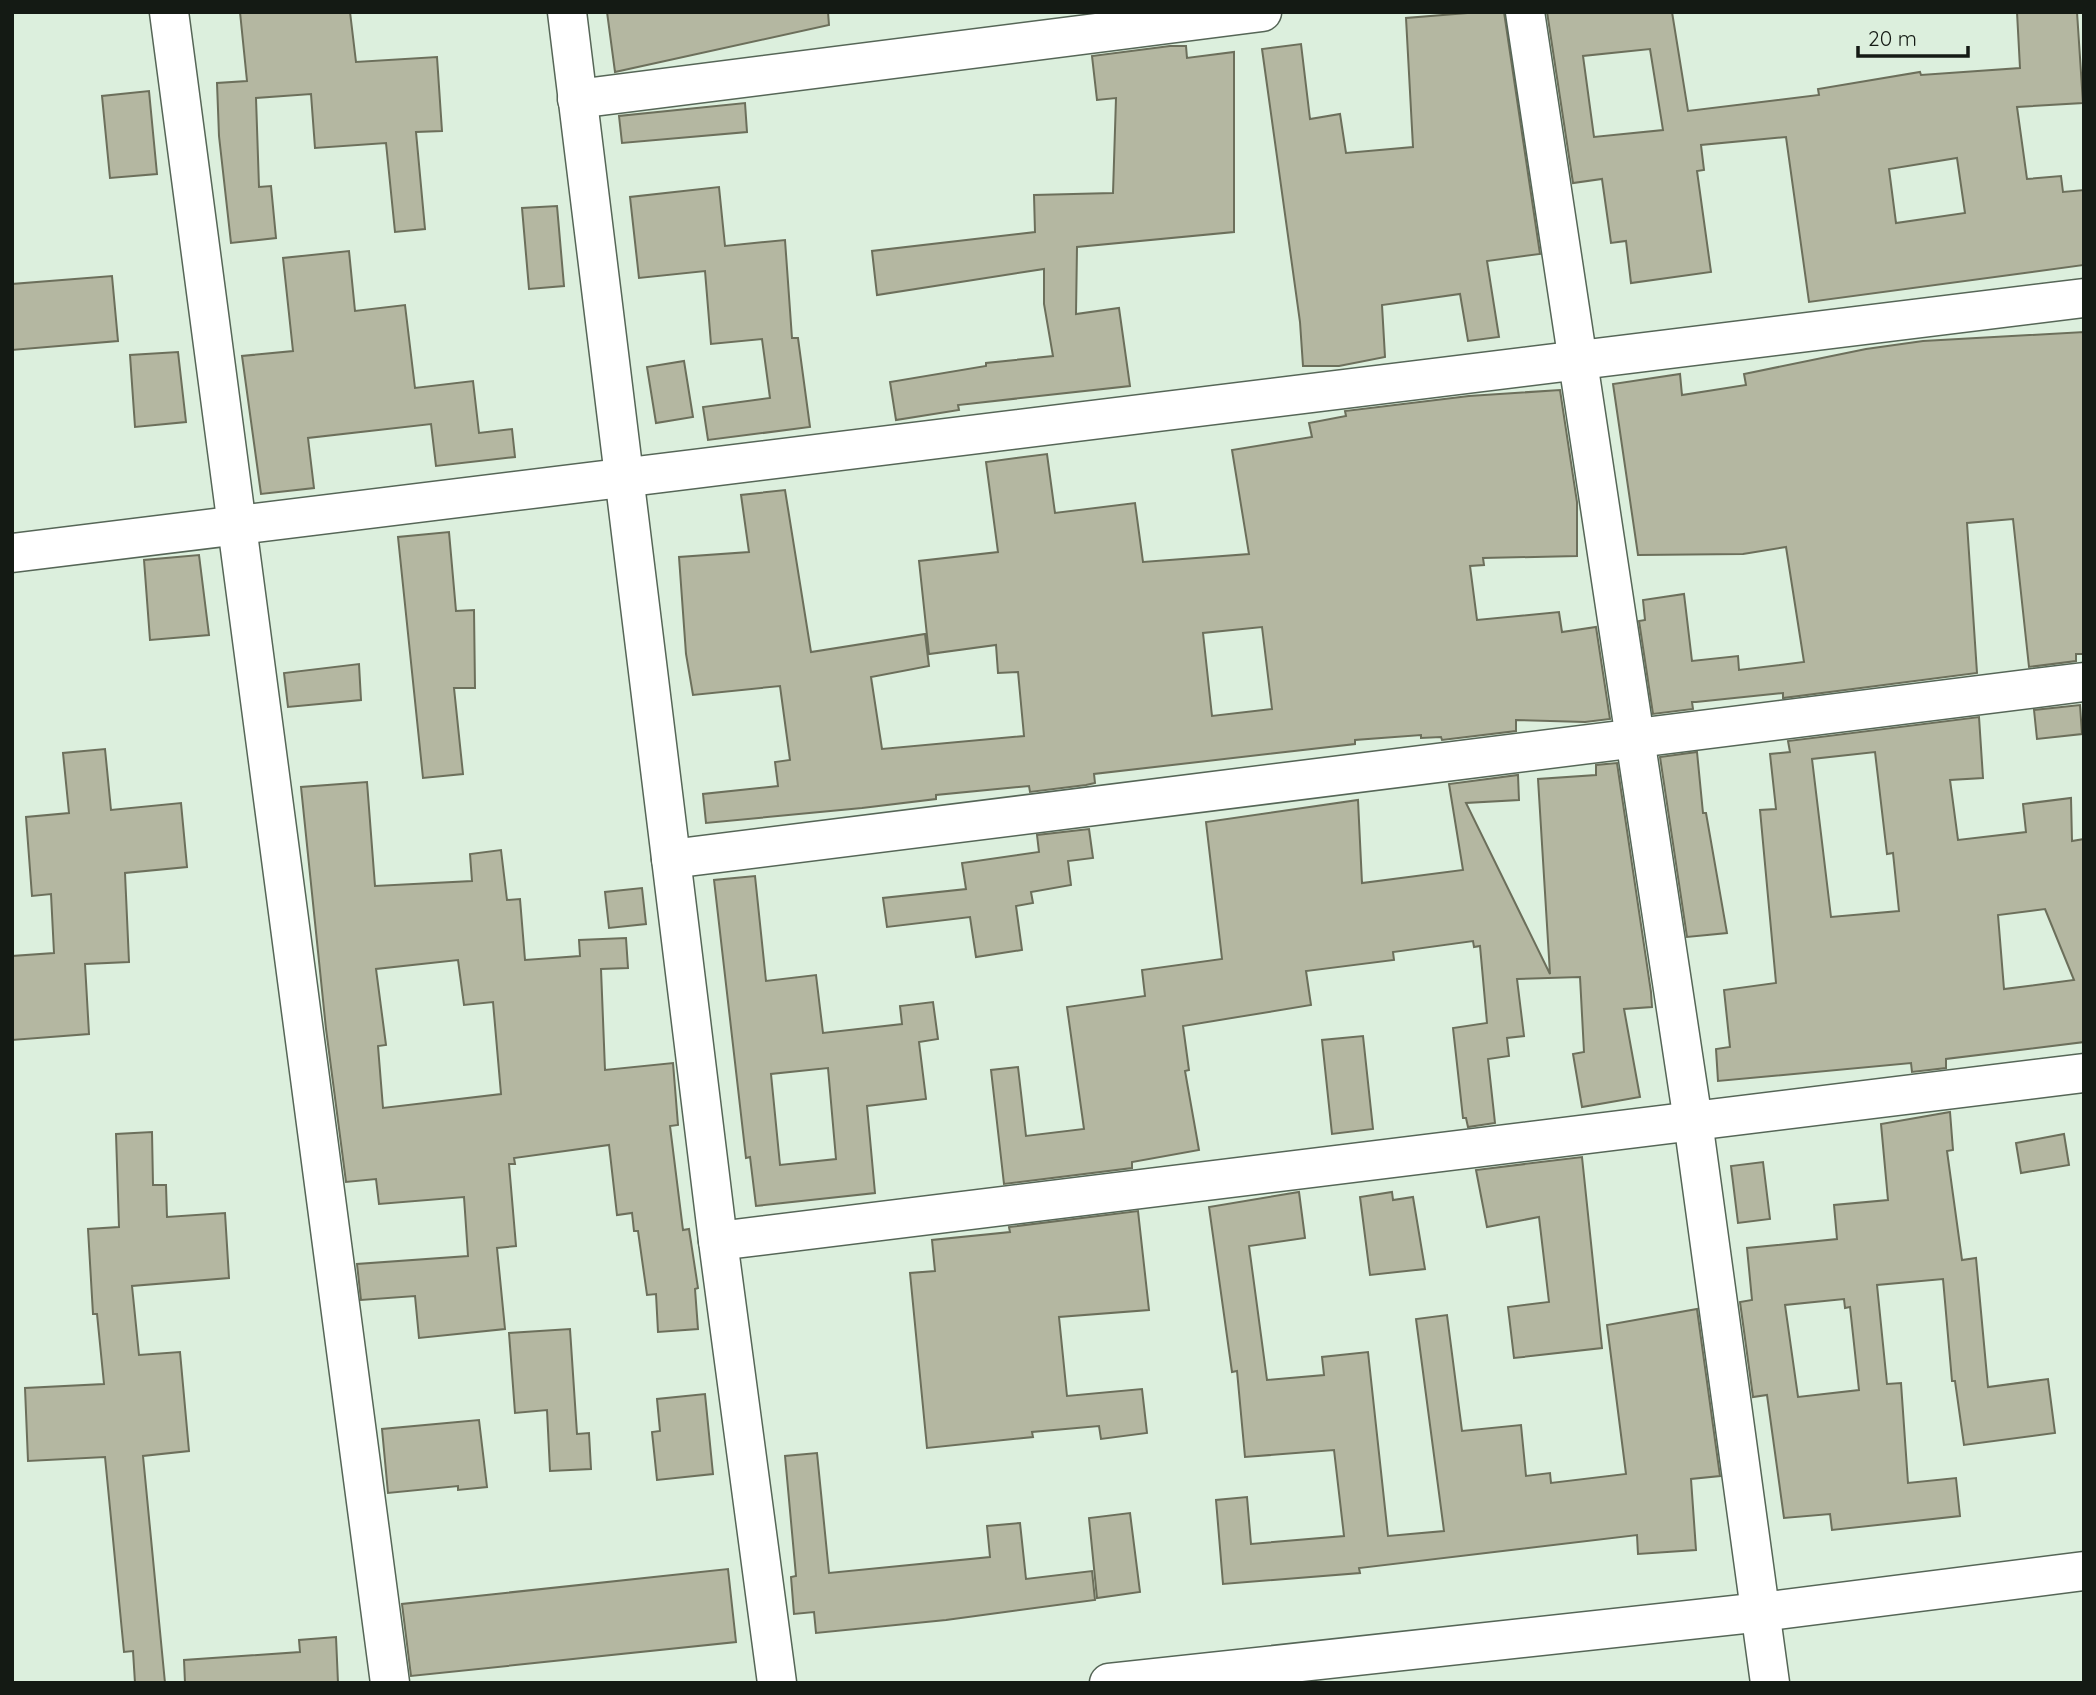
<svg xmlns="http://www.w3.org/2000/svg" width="2096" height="1695" font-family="Quicksand,sans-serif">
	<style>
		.building { fill: #b4b7a1; stroke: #6c6f5b; stroke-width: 2; fill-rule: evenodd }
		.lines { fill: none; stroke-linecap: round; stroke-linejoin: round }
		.street-casing { stroke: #566657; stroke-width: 41 }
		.secondary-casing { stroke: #566657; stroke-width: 41 }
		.street { stroke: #fff; stroke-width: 38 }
		.secondary { stroke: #fff; stroke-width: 38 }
	</style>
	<rect width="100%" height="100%" fill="#dcefdd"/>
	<g class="building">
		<path d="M240,12H350L356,62L437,57L442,131L416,132L425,229L395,232L386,143L315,148L311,94L256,98L259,187L271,186L276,238L231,243L219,136L217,83L247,81Z"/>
		<path d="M607,12H828L829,25L615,72Z"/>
		<path d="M1480,12H1504L1540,254L1487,261L1499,337L1468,341L1460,294L1382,305L1385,357L1339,366H1303L1300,322L1262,49L1301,44L1310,119L1340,114L1346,153L1413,147L1406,18Z"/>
		<path d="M1547,12H1672L1688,111L1819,95L1818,89L1920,72L1921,75L2020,68L2017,12H2077L2083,103L2017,107L2027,179L2061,176L2063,192L2084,190V265L1809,302L1786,137L1701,145L1704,170L1697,171L1711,272L1631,283L1626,241L1611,243L1602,179L1573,183ZM1650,49L1663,130L1594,137L1583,56ZM1957,158L1965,213L1896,223L1889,169Z"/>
		<path d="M1170,46H1186L1187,58L1234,52V232L1077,247L1076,314L1119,308L1130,386L958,405L959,410L896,420L890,382L986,366V363L1053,356L1044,304V269L877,295L872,251L1035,232L1034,195L1113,193L1116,98L1097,100L1092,56Z"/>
		<path d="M149,91L157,174L110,178L102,96Z"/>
		<path d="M745,103L747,132L622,143L619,116Z"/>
		<path d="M719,187L725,246L785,240L792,338H798L810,427L708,440L703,407L770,398L762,339L711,344L705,271L639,278L630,197Z"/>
		<path d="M557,206L564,286L529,289L522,208Z"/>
		<path d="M349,251L355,311L405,305L415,388L473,381L479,433L512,429L515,457L436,466L431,424L308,438L314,488L261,494L242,356L293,351L283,258Z"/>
		<path d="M112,276L118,341L12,350V284Z"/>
		<path d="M2084,332V654H2076V661L2029,667L2013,519L1967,523L1977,673L1783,698V693L1696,702H1692L1693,709L1653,714L1639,621L1645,620L1643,600L1684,594L1692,661L1738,656L1739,670L1804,662L1786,547L1743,554L1638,555L1613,384L1680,374L1682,395L1746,385L1744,374L1866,349L1923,341Z"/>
		<path d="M178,352L186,422L135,427L130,355Z"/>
		<path d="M684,361L693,417L656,423L647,367Z"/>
		<path d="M1560,390L1577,502V556L1483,558L1484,565L1470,566L1477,620L1559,612L1562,632L1596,627L1610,719L1585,722L1516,720V731L1442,740L1441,737L1421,738V735L1355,740V744L1094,774L1095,783L1086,785L1030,792L1029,786L936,795V799L862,808L706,823L703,794L778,786L775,762L790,760L780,686L693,695L686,654L679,557L749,552L741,495L785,490L811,652L925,634L929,666L871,677L882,749L1024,736L1018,672L998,673L996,645L929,654L919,561L998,552L986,462L1047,454L1055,513L1135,503L1143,562L1249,554L1232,450L1312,437L1309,423L1346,416L1345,411L1469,396ZM1262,627L1272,709L1212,716L1203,633Z"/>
		<path d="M449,532L456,611L474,610L475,688H454L463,774L423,778L398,537Z"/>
		<path d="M199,555L209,635L150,640L144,560Z"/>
		<path d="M359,664L361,700L288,707L284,673Z"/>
		<path d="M2080,705L2082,734L2037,739L2034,710Z"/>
		<path d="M1979,717L1983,778L1950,780L1958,840L2026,832L2023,804L2071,798L2072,841L2084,839V1042L1946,1059V1068L1912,1072L1911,1063L1718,1081L1716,1049L1730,1047L1724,990L1776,983L1760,810L1776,809L1770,754L1790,752L1788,741ZM1875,752L1887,854L1893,853L1899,911L1831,917L1812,759ZM2045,909L2074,980L2004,989L1998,915Z"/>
		<path d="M105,749L111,810L181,803L187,867L125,873L129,962L85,964L89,1034L12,1040V956L54,953L51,894L32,896L26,817L69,813L63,753Z"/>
		<path d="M1697,752L1703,813H1706L1727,933L1687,937L1660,757Z"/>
		<path d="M1617,763L1651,992L1652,1007L1624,1009L1640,1097L1582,1107L1573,1054L1584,1052L1580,977L1517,979L1524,1036L1507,1038L1509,1056L1488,1059L1495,1123L1468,1127L1466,1118H1463L1453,1028L1487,1023L1480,946L1474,947L1473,941L1393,952L1394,960L1306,971L1311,1005L1183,1026L1189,1070L1185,1071L1199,1150L1132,1162V1168L1004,1184L991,1070L1018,1067L1026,1136L1084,1129L1067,1007L1145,996L1142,970L1222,959L1206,822L1358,800L1362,883L1463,870L1449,784L1518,775L1519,800L1466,803L1550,974L1538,779L1596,775V765Z"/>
		<path d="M367,782L375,886L472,881L470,854L501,850L507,900L520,899L525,960L580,956L579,940L626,938L628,968L601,969L605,1070L673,1063L678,1125L670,1126L683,1230L689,1229L698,1288L695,1289L698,1329L658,1332L656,1294L647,1295L638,1231H634L632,1213L617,1215L609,1145L514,1158L515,1164H509L516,1246L497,1248L505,1329L419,1338L415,1296L361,1300L357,1264L468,1256L464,1197L379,1204L376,1179L346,1182L326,1029L301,787ZM458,960L464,1005L493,1002L501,1094L383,1108L378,1046L386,1045L376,969Z"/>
		<path d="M1089,829L1093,858L1068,861L1071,885L1031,892L1033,903L1016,906L1022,950L976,957L970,917L887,927L883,898L966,889L962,863L1039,852L1037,835Z"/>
		<path d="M755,876L766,981L816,975L823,1033L902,1024L900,1006L933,1002L938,1039L919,1042L926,1099L867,1106L875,1193L756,1206L750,1157L746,1158L714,880ZM828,1068L836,1159L780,1165L771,1074Z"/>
		<path d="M642,888L646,924L609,928L605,892Z"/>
		<path d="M1363,1036L1373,1129L1332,1134L1322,1040Z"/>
		<path d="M1950,1112L1953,1150L1947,1151L1962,1260L1976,1258L1988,1387L2048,1379L2055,1433L1964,1445L1955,1381H1952L1943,1279L1877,1285L1887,1384L1901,1383L1908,1483L1956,1478L1960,1516L1832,1530L1830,1514L1784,1518L1767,1395L1753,1397L1740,1302L1752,1300L1747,1248L1837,1239L1834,1205L1888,1200L1881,1124ZM1844,1299L1845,1308L1850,1307L1859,1390L1798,1397L1785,1305Z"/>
		<path d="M152,1132L153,1185H166L167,1217L225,1213L229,1278L132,1286L139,1355L180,1352L189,1451L143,1456L165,1683H135L133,1651L124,1652L105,1457L28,1461L25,1388L104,1384L97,1314H93L88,1229L119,1227L116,1134Z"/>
		<path d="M2064,1134L2069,1165L2021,1173L2016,1143Z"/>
		<path d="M1582,1157L1602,1348L1514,1358L1508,1307L1549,1302L1539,1217L1487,1227L1476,1170Z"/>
		<path d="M1763,1162L1770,1219L1738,1223L1731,1166Z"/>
		<path d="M1299,1192L1305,1238L1249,1246L1267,1380L1324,1375L1322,1357L1368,1352L1388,1536L1444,1531L1416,1319L1447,1315L1462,1431L1521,1425L1526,1476L1550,1473L1551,1483L1626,1474L1607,1325L1697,1309L1720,1476L1691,1479L1696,1550L1638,1554L1637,1535L1359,1568L1360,1573L1223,1584L1216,1500L1247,1497L1251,1544L1344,1536L1334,1450L1245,1457L1237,1371L1232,1372L1209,1207Z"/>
		<path d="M1392,1192L1393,1200L1413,1197L1425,1269L1370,1275L1360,1197Z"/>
		<path d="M1138,1211L1149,1310L1059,1317L1067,1396L1142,1389L1147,1433L1101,1439L1099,1426L1032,1432L1033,1437L927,1448L910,1273L935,1271L932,1240L1010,1232L1009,1227Z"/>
		<path d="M570,1329L577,1434L589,1433L591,1469L550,1471L547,1410L515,1413L509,1333Z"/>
		<path d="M705,1394L713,1474L657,1480L652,1432L660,1431L657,1399Z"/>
		<path d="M479,1420L487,1487L458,1490V1486L388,1493L382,1429Z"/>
		<path d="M817,1453L829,1573L990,1557L987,1526L1020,1523L1026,1579L1092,1571L1095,1600L946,1620L816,1633L814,1612L794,1614L791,1577L796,1576L785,1456Z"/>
		<path d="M1130,1513L1140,1592L1097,1598L1089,1518Z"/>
		<path d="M728,1569L736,1642L411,1676L402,1604Z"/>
		<path d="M336,1637L338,1683H185L184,1660L300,1652L299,1640Z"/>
	</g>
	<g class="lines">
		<defs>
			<g id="street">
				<path d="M169,12L390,1683"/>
				<path d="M567,12L718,1241L777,1683"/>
				<path d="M1525,12L1693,1121L1770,1683"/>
				<path d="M577,99L1262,12"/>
				<path d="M12,553L2084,298"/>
				<path d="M671,859L2084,682"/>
				<path d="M718,1241L2084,1073"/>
			</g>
			<path id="secondary" d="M1109,1683L1762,1612L2084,1571"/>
		</defs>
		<use href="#street" class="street-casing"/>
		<use href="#secondary" class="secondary-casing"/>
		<use href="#street" class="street"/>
		<use href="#secondary" class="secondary"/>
	</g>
	<rect width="2096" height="1695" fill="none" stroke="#141a14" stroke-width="28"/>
	<path d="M1858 46v10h110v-10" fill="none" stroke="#141a14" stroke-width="3.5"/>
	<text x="1868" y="46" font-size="21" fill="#141a14" stroke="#dcefdd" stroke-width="5" paint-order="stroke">20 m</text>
</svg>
